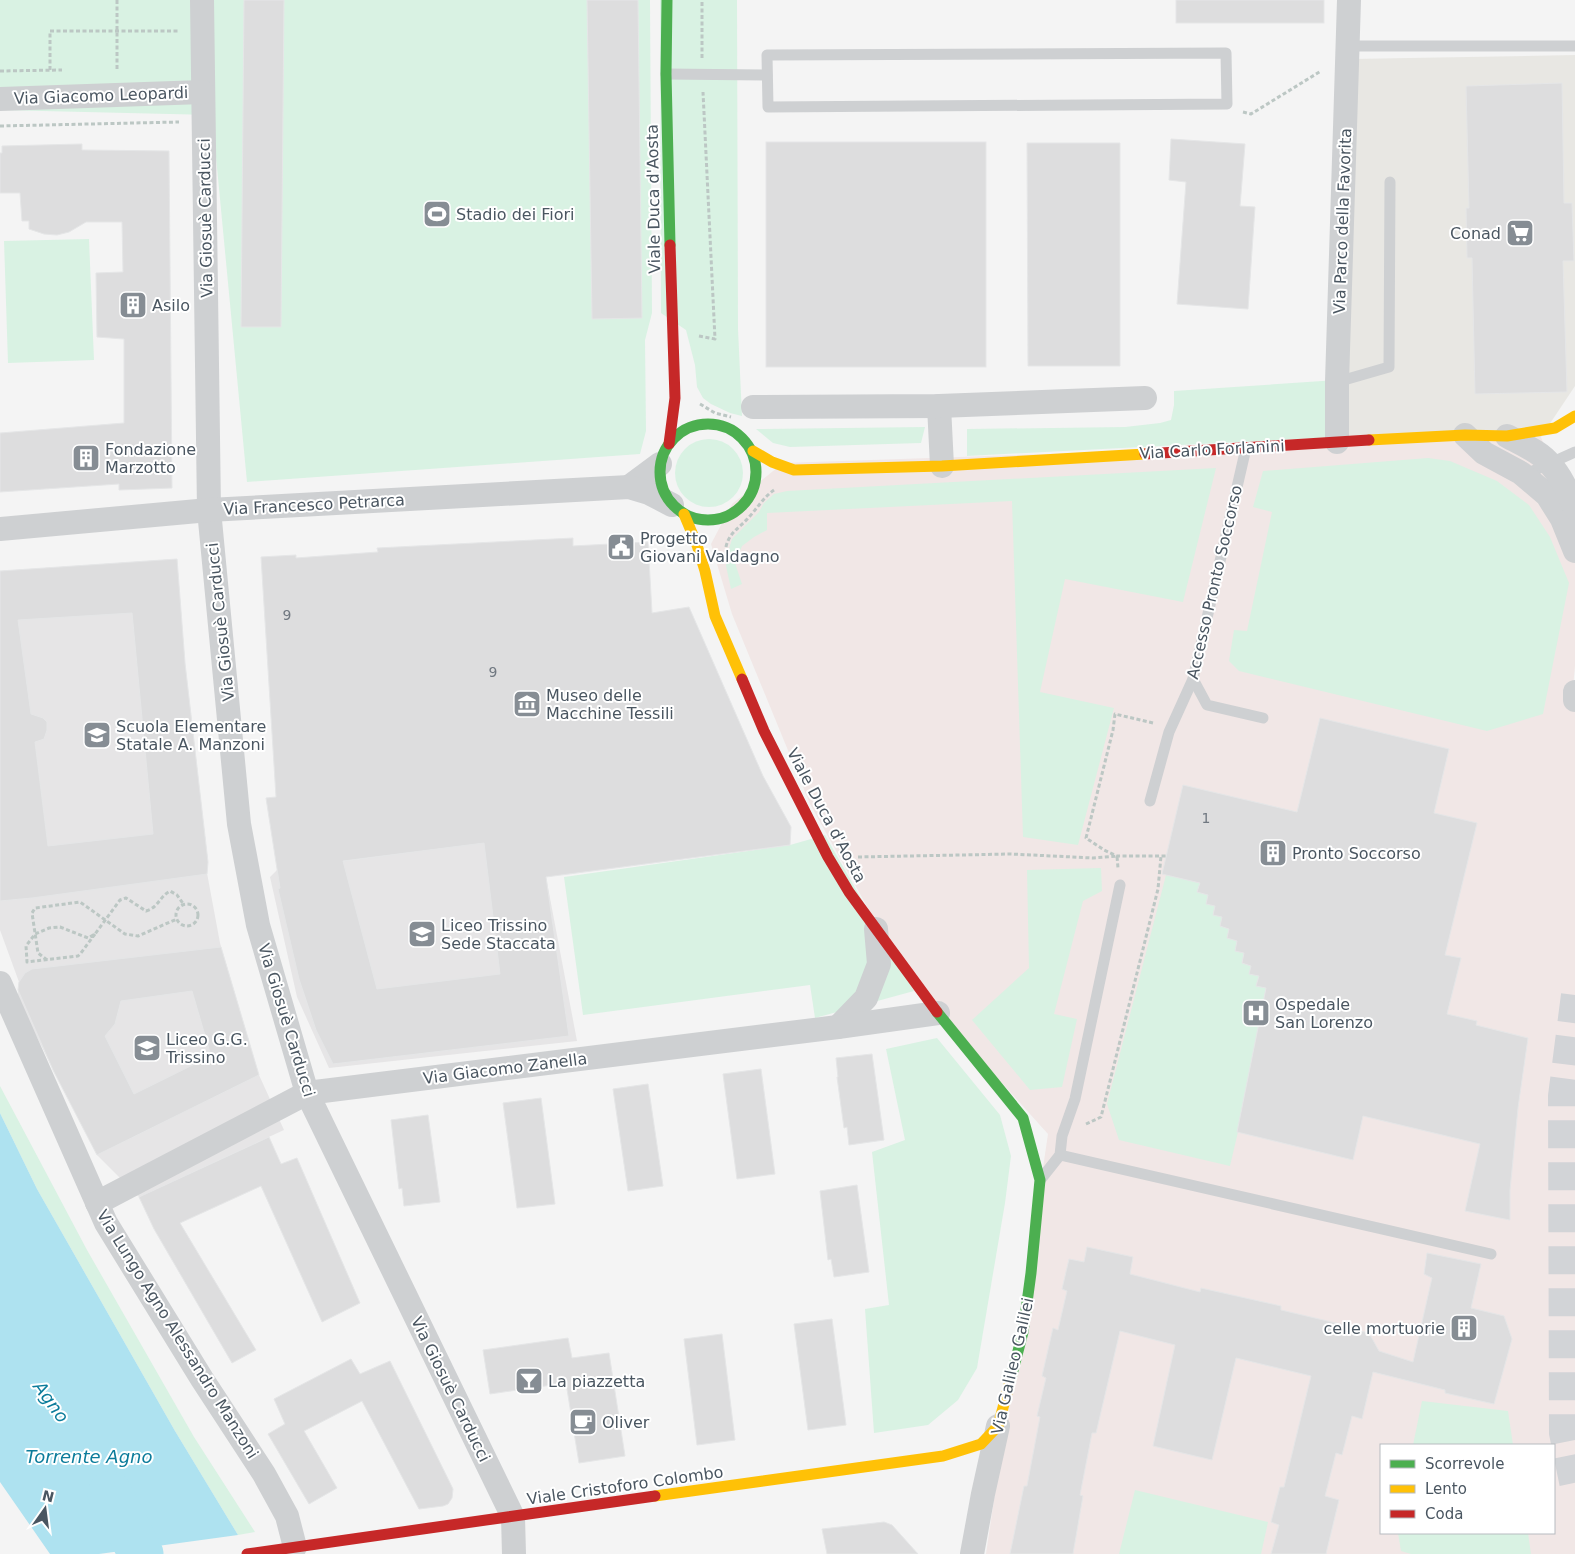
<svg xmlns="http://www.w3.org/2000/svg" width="1575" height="1554" font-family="'DejaVu Sans',sans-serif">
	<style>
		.commercial { fill: #e8e7e3 }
		.education { fill: #e6e5e6 }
		.medical { fill: #f1e7e6; fill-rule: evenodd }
		.green { fill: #d9f2e3 }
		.water { fill: #aee2f0 }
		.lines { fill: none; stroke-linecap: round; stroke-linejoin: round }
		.river { stroke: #aee2f0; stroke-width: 45 }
		.building { fill: #ddddde; stroke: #e5e6e7; fill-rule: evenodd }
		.primary-tunnel { stroke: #d2d4d7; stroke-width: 28; stroke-dasharray: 28 14; stroke-linecap: butt }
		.path { stroke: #bcc7c4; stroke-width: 3; stroke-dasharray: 4 2.5; stroke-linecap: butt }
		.lane { stroke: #ced0d2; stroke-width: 11 }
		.street { stroke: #ced0d2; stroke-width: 24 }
		.fast { stroke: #4caf50; stroke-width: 11 }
		.slow { stroke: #ffc107; stroke-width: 11 }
		.jam { stroke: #c62828; stroke-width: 11 }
		.labels { text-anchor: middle; stroke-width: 4; stroke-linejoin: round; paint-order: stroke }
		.number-label { font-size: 14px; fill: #707881 }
		.street-label { font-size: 16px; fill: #4a5661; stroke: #fff }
		.poi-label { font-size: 16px; fill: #4a5661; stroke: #fff; text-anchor: start }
		.water-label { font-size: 18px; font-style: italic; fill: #0c7c9b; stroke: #fff }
	</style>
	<rect width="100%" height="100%" fill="#f4f4f4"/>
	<path class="commercial" d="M1575,55V386L1541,437H1335L1351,59Z"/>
	<g class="education">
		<path d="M177,559L185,663L208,862L207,873L220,943L259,1075L284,1130L139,1197L97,1155L21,1006L18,995L19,982L0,930V571Z"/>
		<path d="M542,835L546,877L577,1041L329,1068L297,997L270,877L277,870Z"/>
	</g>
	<path class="medical" d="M1541,437L1575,531V666L1572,698L1575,704V1554H986L1048,1134L1003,1084L914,991L810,804L732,614L711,544L732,504L783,463ZM1381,1445H1554V1533H1381Z"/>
	<g class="green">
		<path d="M0,0H650L652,313L645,340L646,431L640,454L247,482L212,115L0,110Z"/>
		<path d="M660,0H737L738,329L742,416L730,413L711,404L703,398L697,387L695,365L686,330L661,313Z"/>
		<path d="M89,239L94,360L8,363L4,241Z"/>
		<path d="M1337,380L1335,437L967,456V429L1125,427L1160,423L1171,420L1174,405V391Z"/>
		<path d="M925,427L921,443L790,447L773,443L756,429Z"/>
		<circle cx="709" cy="473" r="34"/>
		<path d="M1428,458L1450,461L1497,481L1529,505L1550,537L1569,583L1543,714L1487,731L1239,671L1229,661L1234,630L1247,631L1272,512L1253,507L1263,471Z"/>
		<path d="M1216,468L1183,602L1065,579L1040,692L1114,708L1078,845L1023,837L1012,501L767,513V530L754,537L742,546L735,563L742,584L731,589L726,566L727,555L732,539L759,512L764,503L774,494L787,491Z"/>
		<path d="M825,835L914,991L815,1018L810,985L583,1015L564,877L790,845Z"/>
		<path d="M1101,868L1102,891L1083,901L1054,1014L1077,1019L1062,1087L1030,1090L972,1020L1029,968L1027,870Z"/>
		<path d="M1166,875L1200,883L1198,892L1208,895L1215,906L1213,915L1222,917L1220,926L1229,929L1227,938L1237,941L1235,951L1244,953L1242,963L1251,966L1249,974L1259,976L1256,986L1266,988L1265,994L1270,995L1230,1166L1119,1140L1107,1104Z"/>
		<path d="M937,1038L1000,1115L1011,1156L1005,1203L977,1368L958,1400L928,1425L874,1433L865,1309L889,1305L872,1152L905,1140L886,1049Z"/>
		<path d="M0,1086L87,1250L194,1437L255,1532L238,1535L175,1431L37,1189L0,1113Z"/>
		<path d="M1422,1401L1508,1411L1513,1445H1413Z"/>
		<path d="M1135,1490L1268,1522L1261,1554H1119Z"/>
		<path d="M1398,1533H1528L1531,1554H1411L1401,1551Z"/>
	</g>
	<path class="water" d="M0,1113L37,1189L175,1431L238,1535L99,1554H50L0,1482Z"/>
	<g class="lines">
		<path class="river" d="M110,1494L141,1554"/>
	</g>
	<g class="building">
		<path d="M244,0H284L281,327H241Z"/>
		<path d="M587,0H638L642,318L592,319Z"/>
		<rect x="1176" y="0" width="148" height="23"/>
		<path d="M1562,83L1564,203H1572L1574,261H1563L1567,392L1475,394L1472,258H1467L1466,208H1469L1466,86Z"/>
		<path d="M1171,139L1245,144L1240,206L1255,207L1248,309L1177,304L1186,182L1169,180Z"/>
		<rect x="766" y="142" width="220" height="225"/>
		<path d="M1027,143H1120V366H1028Z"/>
		<path d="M82,144V150L169,151L172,488L119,490V484L0,492V433L124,423V339L97,337L96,273L123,272L122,222H86L69,232L57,235L44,234L29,229V221H22L20,193H0V153H2V146Z"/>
		<path d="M573,538V546L648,542L652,613L689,607L763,776L791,827L790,845L546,877L569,1036L333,1064L316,1030L299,979L278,889L280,888L266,798L276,797L261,557L296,555V558L378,552L377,548ZM484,843L500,974L377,989L343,861Z"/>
		<path d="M177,559L185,663L208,862L207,874L32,898L0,901V571ZM132,613L153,834L48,846L35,742L44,739L47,730V722L43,718L31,714L18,620Z"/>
		<path d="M1320,718L1449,749L1434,813L1477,823L1445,955L1461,958L1447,1014L1477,1021L1476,1025L1528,1038L1518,1108L1510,1190V1220L1465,1211L1480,1144L1363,1116L1353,1160L1237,1132L1266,988L1256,986L1259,976L1249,974L1251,966L1242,963L1244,953L1235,951L1237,941L1227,938L1229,929L1220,926L1222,917L1213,915L1215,906L1206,904L1208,895L1197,892L1200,883L1162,874L1183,785L1297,812Z"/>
		<path d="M221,947L259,1075L97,1155L53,1070L18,990L19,982L25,973L32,969ZM192,991L211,1056L134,1094L105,1036L115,1024L121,1001Z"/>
		<path d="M872,1054L884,1140L849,1145L847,1127L844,1128L837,1077H838L836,1058Z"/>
		<path d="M761,1069L775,1174L737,1179L723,1074Z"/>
		<path d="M648,1084L663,1186L628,1191L613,1089Z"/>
		<path d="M541,1098L555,1204L517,1208L503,1103Z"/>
		<path d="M428,1115L440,1202L404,1206L402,1188L399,1189L391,1120Z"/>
		<path d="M269,1137L281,1164L297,1158L360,1303L322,1322L261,1186L180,1223L256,1350L232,1363L154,1229L139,1197Z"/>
		<path d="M857,1185L869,1272L834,1277L831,1259L828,1260L820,1191Z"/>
		<path d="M1087,1247L1133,1257L1130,1274L1200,1292L1201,1288L1281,1306V1310L1357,1328L1356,1330L1369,1333L1379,1351L1413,1362L1432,1278L1424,1274L1427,1253L1481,1264L1471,1308L1504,1316L1512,1339L1494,1404L1445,1393V1390L1373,1372L1362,1419L1352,1416L1342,1455L1336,1453L1325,1496L1339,1500L1326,1554H1271L1279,1525L1271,1522L1280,1487H1284L1311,1376L1236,1358L1212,1460L1153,1446L1175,1345L1120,1331L1096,1433H1092L1080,1495L1083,1496L1073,1554H1010L1024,1486H1027L1040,1417L1037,1416L1046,1378L1042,1376L1053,1328L1058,1330L1067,1291L1062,1289L1069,1259L1084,1262Z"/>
		<path d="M832,1319L846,1425L808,1430L794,1324Z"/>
		<path d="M722,1334L735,1440L697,1445L684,1339Z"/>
		<path d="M568,1338L572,1358L609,1353L625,1456L579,1463L566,1383L490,1394L483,1350Z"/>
		<path d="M351,1359L360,1374L390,1361L453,1489L452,1498L448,1504L443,1506L419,1509L362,1401L304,1431L337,1488L309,1504L268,1434L285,1424L274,1399Z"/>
		<path d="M884,1522L892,1525L918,1554H827L822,1529Z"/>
	</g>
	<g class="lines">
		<path class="primary-tunnel" d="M1575,995L1562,1096L1563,1433L1575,1491"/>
		<g class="path">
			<path d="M702,58V0"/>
			<path d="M117,69V0"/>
			<path d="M50,70V31H180"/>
			<path d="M0,71L62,70"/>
			<path d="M1243,112L1251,114L1321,71"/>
			<path d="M0,126L179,122"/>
			<path d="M699,336L715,339L703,92"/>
			<path d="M700,404L715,413L731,417"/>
			<path d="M726,547C729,532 741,527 750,516C758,507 764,497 774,490"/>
			<path d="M1153,723L1115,714L1113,730L1086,838L1104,850L1117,856H1166"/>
			<path d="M858,857L1011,854L1093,858L1117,856L1118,868"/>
			<circle cx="187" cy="915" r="11"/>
			<path d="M95,934L81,953L78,956L27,962L26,946L35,934L49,928L60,927L88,938L95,934L120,900L126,898L146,911C159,907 159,897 170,891L177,895L184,905"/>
			<path d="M47,960L38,953L32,913L35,908L80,902L125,934L138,936L177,919"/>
			<path d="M1086,1124L1101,1117L1158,889L1161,856"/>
		</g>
		<g class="lane">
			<path d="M1348,46H1575"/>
			<path d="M1226,53L1227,104L768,107L767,55Z"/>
			<path d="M666,74L767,75"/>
			<path d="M1337,382L1389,367L1390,182"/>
			<path d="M1524,475L1575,452"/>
			<path d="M1193,679L1207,705L1263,718"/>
			<path d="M1150,801L1169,732L1193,679L1246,448"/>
			<path d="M1060,1155L1491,1254"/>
			<path d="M1041,1179L1060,1155L1062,1136L1075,1099L1120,885"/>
		</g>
		<g class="street">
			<path d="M202,0L209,510L239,824L258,925L307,1093L513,1517L514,1554"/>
			<path d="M0,99L203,92"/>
			<path d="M939,406L942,466"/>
			<path d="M753,407L939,406L1145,398"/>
			<path d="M1465,435L1484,453L1521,473L1547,495L1562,519L1575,551"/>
			<path d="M1507,436C1521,444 1540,451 1550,464C1562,477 1569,493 1575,508"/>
			<path d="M1337,442V382L1349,0"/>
			<path d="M629,487L660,464"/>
			<path d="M0,529L209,510L629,487L649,493L672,505"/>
			<path d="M1575,692V700"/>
			<path d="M0,983L106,1223L202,1379L264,1474L287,1516L295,1547"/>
			<path d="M838,1027L866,998L879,964L876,929"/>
			<path d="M97,1203L307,1093L838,1027L938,1013"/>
			<path d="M972,1554L983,1494L998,1426"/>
		</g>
		<g class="fast">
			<path d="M667,0L666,74L670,245"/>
			<circle cx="708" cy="472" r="48"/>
			<path d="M937,1012L1023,1118L1040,1180L1031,1273L1023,1332L1011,1378"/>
		</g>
		<g class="slow">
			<path d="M1369,440L1465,435L1507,436L1555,428L1575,416"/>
			<path d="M753,451L772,462L794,470L942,466L1145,454"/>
			<path d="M684,514L697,545L705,571L715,616L742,679"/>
			<path d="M655,1496L943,1456L981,1444L998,1426L1011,1378"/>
		</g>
		<g class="jam">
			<path d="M669,444L675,398L670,245"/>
			<path d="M1145,454L1369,440"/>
			<path d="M742,679L764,731L828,857L849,892L937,1012"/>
			<path d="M247,1554L655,1496"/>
		</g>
	</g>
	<defs>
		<symbol id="stadium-square" viewBox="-11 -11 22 22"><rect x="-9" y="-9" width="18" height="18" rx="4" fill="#868d94" stroke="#fff"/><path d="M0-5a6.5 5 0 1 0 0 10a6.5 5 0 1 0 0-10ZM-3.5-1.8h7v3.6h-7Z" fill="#fff"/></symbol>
		<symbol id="supermarket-square" viewBox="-11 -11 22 22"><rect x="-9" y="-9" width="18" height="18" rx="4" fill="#868d94" stroke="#fff"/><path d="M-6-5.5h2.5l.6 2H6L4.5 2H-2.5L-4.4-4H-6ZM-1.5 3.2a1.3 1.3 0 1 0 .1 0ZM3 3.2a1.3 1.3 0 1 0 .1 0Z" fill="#fff"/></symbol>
		<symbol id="building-square" viewBox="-11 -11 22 22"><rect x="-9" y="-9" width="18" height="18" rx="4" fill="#868d94" stroke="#fff"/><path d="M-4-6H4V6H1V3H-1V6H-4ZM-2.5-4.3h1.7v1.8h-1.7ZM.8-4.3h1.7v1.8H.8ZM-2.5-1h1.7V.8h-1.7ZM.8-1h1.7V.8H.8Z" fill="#fff"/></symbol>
		<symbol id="civic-square" viewBox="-11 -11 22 22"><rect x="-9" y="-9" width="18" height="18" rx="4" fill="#868d94" stroke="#fff"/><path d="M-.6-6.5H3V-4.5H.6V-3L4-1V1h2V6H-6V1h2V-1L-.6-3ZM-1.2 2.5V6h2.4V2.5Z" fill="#fff"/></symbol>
		<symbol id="museum-square" viewBox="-11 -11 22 22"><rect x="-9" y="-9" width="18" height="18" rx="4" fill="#868d94" stroke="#fff"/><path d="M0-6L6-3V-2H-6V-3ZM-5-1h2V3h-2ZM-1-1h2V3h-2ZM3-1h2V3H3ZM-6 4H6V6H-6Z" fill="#fff"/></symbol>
		<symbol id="school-square" viewBox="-11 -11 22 22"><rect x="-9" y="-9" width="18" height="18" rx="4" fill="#868d94" stroke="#fff"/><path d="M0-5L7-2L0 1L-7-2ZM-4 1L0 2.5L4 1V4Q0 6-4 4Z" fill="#fff"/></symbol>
		<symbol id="hospital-square" viewBox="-11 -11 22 22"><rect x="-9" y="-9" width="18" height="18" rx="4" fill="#868d94" stroke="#fff"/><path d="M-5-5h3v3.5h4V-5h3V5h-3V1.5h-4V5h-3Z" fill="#fff"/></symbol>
		<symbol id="bar-square" viewBox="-11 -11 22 22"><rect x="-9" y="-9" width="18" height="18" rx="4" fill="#868d94" stroke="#fff"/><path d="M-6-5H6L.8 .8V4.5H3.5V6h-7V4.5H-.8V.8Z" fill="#fff"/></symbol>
		<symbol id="cafe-square" viewBox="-11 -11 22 22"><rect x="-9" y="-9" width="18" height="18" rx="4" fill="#868d94" stroke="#fff"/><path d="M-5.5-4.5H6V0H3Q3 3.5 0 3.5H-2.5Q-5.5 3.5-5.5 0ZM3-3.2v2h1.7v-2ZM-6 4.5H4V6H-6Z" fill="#fff"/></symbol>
	</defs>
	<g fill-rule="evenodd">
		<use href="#stadium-square" x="421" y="198" width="32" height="32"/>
		<use href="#supermarket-square" x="1504" y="217" width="32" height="32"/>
		<use href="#building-square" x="117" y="289" width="32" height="32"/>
		<use href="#building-square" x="70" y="442" width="32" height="32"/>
		<use href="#civic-square" x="605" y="531" width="32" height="32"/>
		<use href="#museum-square" x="511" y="688" width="32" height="32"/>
		<use href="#school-square" x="81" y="719" width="32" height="32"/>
		<use href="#building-square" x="1257" y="837" width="32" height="32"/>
		<use href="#school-square" x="406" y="918" width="32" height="32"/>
		<use href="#hospital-square" x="1240" y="997" width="32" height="32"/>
		<use href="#school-square" x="131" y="1032" width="32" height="32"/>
		<use href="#building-square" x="1448" y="1312" width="32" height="32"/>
		<use href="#bar-square" x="513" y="1365" width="32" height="32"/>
		<use href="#cafe-square" x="567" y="1406" width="32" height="32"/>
	</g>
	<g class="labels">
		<g class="number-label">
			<text x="287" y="620">9</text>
			<text x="493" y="677">9</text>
			<text x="1206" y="823">1</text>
		</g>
		<g class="street-label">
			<text transform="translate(101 95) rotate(-2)" y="6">Via Giacomo Leopardi</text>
			<text transform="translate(653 199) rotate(-91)" y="6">Viale Duca d'Aosta</text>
			<text transform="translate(205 218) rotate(-91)" y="6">Via Giosuè Carducci</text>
			<text transform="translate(1342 221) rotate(-88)" y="6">Via Parco della Favorita</text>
			<text transform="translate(1212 449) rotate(-3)" y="6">Via Carlo Forlanini</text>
			<text transform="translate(314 504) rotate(-3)" y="6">Via Francesco Petrarca</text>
			<text transform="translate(1214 582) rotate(-77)" y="6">Accesso Pronto Soccorso</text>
			<text transform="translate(220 622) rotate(-96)" y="6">Via Giosuè Carducci</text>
			<text transform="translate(827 815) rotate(62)" y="6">Viale Duca d'Aosta</text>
			<text transform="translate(287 1020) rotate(73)" y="6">Via Giosuè Carducci</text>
			<text transform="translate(505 1068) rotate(-7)" y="6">Via Giacomo Zanella</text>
			<text transform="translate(178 1334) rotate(58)" y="6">Via Lungo Agno Alessandro Manzoni</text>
			<text transform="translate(1012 1366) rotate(-77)" y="6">Via Galileo Galilei</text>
			<text transform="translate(451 1389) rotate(64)" y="6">Via Giosuè Carducci</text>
			<text transform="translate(625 1485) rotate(-8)" y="6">Viale Cristoforo Colombo</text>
		</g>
		<g class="poi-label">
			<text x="456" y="220">Stadio dei Fiori</text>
			<text x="1501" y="239" text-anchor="end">Conad</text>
			<text x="152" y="311">Asilo</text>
			<text x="105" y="455">Fondazione<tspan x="105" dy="18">Marzotto</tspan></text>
			<text x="640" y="544">Progetto<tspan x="640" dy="18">Giovani Valdagno</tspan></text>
			<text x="546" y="701">Museo delle<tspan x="546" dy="18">Macchine Tessili</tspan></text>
			<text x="116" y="732">Scuola Elementare<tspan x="116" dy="18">Statale A. Manzoni</tspan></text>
			<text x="1292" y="859">Pronto Soccorso</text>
			<text x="441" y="931">Liceo Trissino<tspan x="441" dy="18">Sede Staccata</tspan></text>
			<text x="1275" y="1010">Ospedale<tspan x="1275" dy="18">San Lorenzo</tspan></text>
			<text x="166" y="1045">Liceo G.G.<tspan x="166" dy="18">Trissino</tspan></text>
			<text x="1445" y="1334" text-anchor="end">celle mortuorie</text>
			<text x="548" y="1387">La piazzetta</text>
			<text x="602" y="1428">Oliver</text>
		</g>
		<g class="water-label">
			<text transform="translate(51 1402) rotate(54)" y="6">Agno</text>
			<text x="89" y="1463">Torrente Agno</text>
		</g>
	</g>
	<rect x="1380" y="1444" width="175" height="90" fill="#ffffff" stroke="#b7bbc0"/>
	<rect x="1390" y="1460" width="25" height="8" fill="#4caf50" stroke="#b7bbc0"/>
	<text x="1425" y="1469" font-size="15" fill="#4a5661">Scorrevole</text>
	<rect x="1390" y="1485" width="25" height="8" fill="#ffc107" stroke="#b7bbc0"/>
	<text x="1425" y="1494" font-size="15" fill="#4a5661">Lento</text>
	<rect x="1390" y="1510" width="25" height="8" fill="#c62828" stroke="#b7bbc0"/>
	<text x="1425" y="1519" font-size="15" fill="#4a5661">Coda</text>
	<g transform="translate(45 1509) rotate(14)" stroke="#ffffff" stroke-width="4" paint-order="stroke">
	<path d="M0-4L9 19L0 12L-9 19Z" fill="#4a5661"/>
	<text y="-8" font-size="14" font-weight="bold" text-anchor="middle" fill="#4a5661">N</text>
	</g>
</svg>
